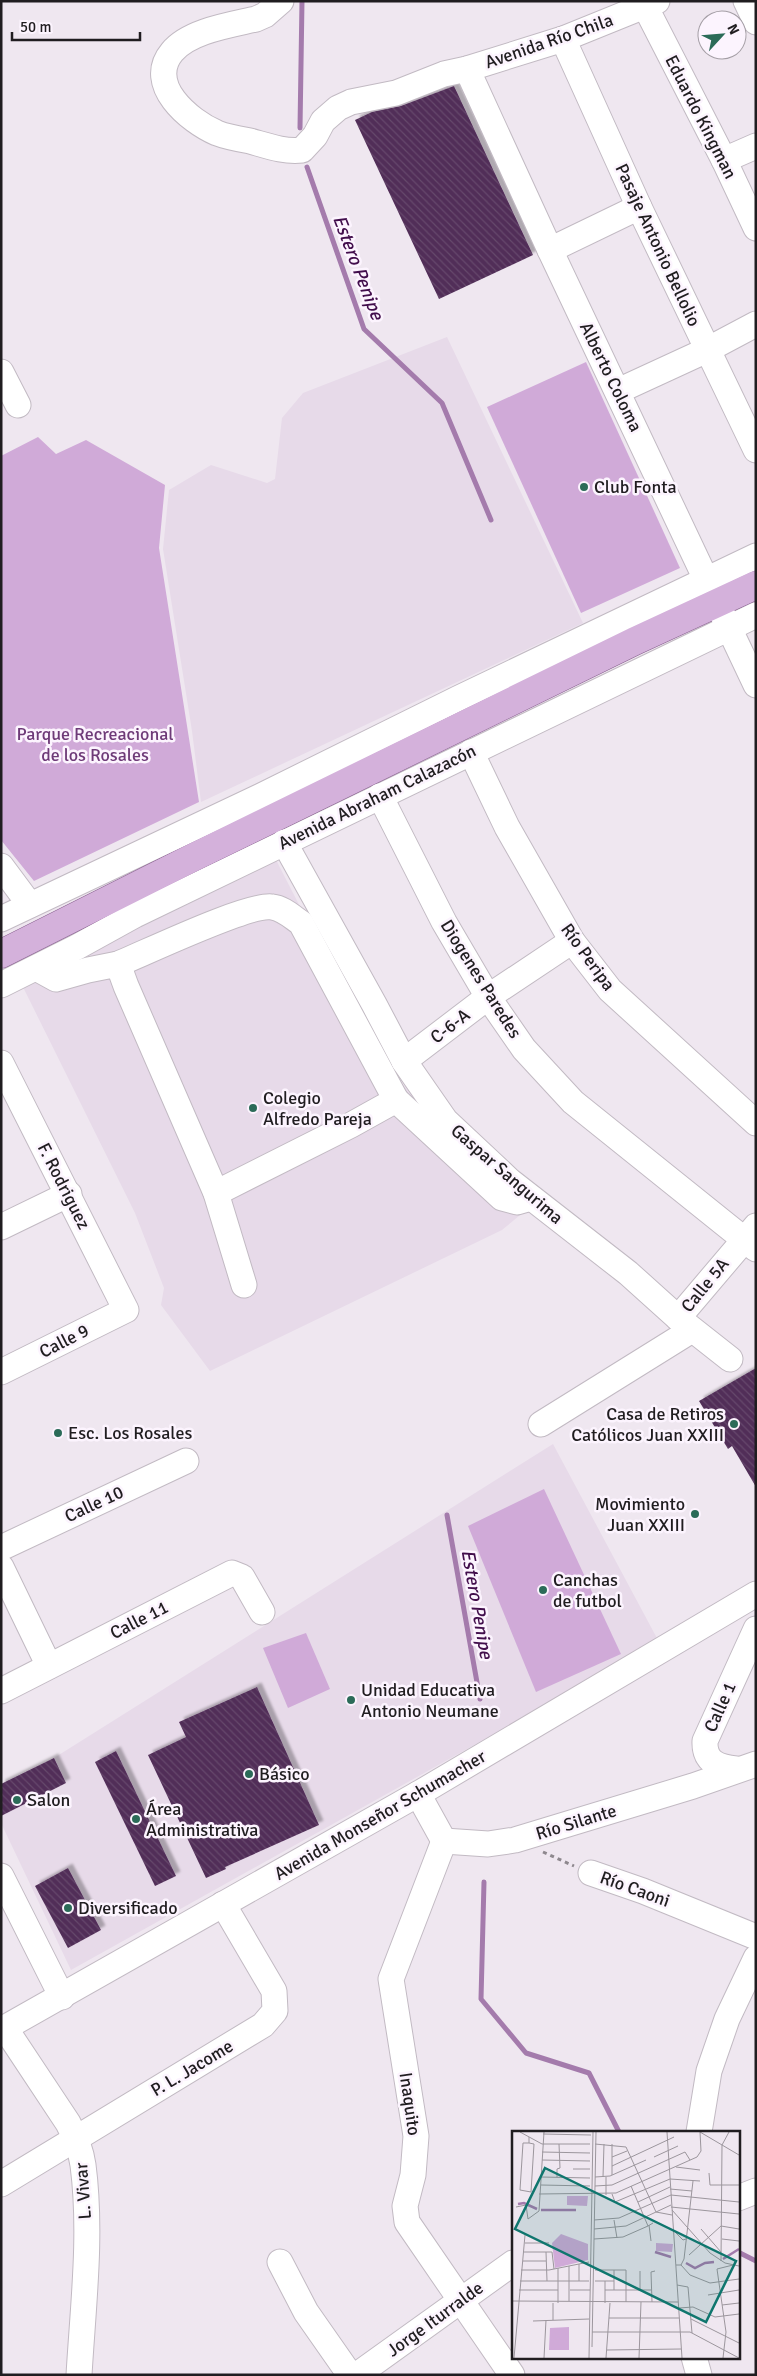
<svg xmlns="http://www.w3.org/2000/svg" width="757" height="2376" font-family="Signika,sans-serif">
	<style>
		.built { fill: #e7dae9 }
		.park { fill: #d0aad8 }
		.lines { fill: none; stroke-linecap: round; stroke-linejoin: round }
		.stream { stroke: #a47bac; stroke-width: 5 }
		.building { fill: url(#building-back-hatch); filter: url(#shadow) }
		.minor-casing { stroke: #c2bac3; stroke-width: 27 }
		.major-casing { stroke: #835b8a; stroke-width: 29 }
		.path { stroke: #8e888e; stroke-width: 3; stroke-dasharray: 4 4; stroke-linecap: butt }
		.minor { stroke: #fff; stroke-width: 25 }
		.major { stroke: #d4b1db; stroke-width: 28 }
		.poi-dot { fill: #2b6b58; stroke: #fcf4fe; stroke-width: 2 }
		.labels { text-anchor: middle; stroke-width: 5; stroke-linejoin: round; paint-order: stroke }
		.street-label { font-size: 18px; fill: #201d20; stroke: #fcf4fe }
		.poi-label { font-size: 18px; fill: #201d20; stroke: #fcf4fe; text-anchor: start }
		.park-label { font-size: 18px; fill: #6e3a78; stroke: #fcf4fe }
		.water-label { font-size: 19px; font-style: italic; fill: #420e4c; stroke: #fcf4fe }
		.inset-river { fill: none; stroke: #a47bac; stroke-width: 2.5 }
		.inset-road { fill: none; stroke: #9c969d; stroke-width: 1 }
		.view { fill: #0f766e; fill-opacity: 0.15; stroke: #0f766e; stroke-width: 2.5 }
		.inset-edge { fill: none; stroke: #201d20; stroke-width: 2.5 }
	</style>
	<defs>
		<pattern id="building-back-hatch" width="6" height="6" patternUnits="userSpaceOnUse" patternTransform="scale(1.25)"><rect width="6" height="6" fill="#512d58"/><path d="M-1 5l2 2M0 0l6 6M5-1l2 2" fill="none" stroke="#66496c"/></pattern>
		<filter id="shadow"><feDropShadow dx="4.5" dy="-4.5" stdDeviation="1" flood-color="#0004"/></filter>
	</defs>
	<rect width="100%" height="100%" fill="#efe7f0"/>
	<g class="built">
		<path d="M447,337L583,623L201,802L192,731L163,549L169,490L211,465L267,483L275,479L282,418L303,393Z"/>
		<path d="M275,858L376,1054L470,1161L525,1211L502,1230L210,1371L161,1305L164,1288L135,1213L21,983Z"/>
		<path d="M553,1444L659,1642L71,1970L1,1823V1784L54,1758Z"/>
	</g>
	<g class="park">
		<path d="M586,362L680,568L581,613L487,407Z"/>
		<path d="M38,437L56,454L86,440L165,485L159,548L199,802L34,881L1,840V456Z"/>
		<path d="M544,1489L621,1654L536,1692L468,1526Z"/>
		<path d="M306,1633L330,1689L288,1708L263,1648Z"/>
	</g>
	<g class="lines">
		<g class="stream">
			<path d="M300,128L302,1"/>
			<path d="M307,167L364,329L442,403L491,520"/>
			<path d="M447,1515L480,1699"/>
			<path d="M484,1882L481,1999L526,2053L589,2073L619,2132"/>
			<path d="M738,2252L756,2261"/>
		</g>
	</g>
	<g class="building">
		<path d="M454,86L533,255L439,299L355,120L372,112L401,106Z"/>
		<path d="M756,1368V1487L732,1446L728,1449L699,1401Z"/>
		<path d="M257,1687L319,1825L225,1867L226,1869L206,1878L148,1755L186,1737L179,1722Z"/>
		<path d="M116,1751L176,1876L155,1886L95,1762Z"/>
		<path d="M54,1758L66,1783L1,1816V1784Z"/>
		<path d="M68,1868L101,1930L68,1948L35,1886Z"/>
	</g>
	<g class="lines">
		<defs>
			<g id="minor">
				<path d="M281,1L265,15L256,19C230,25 189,31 172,52C145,84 189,121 217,133C227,137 239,139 250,141C268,146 284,152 302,150L315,136L323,121L338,108L351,102L396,93L444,74L467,69L563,39L657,1"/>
				<path d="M746,1L756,22"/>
				<path d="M645,6L724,160L756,228"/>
				<path d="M563,39L639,207L756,450"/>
				<path d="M467,69L550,250L756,685"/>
				<path d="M724,160L756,146"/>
				<path d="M550,250L639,207"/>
				<path d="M1,372L18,405"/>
				<path d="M618,391L707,350L756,324"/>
				<path d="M471,752L507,827L572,941L610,990L756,1123"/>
				<path d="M380,796L444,922L488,997L524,1049L573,1102L756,1249"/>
				<path d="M284,842L374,1004L404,1061L445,1120L510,1181L628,1273L678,1318"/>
				<path d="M1,866L30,905"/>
				<path d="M1,919L261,796L459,698L756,556"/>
				<path d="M118,964C145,953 249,903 272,907C283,908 292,917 301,923L396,1100L351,1125L216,1193"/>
				<path d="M36,968L56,979L88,970L118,964L126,986L216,1193L244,1285"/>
				<path d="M1,985L77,947L135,915L756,615"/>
				<path d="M404,1061L488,997L572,941"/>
				<path d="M1,1063L126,1310L1,1372"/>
				<path d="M396,1100L502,1198L517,1202L531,1198"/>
				<path d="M1,1227L69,1194"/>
				<path d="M730,1359L678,1318L756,1226"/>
				<path d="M541,1424L692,1330"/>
				<path d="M1,1548L186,1461"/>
				<path d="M1,1567L49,1666"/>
				<path d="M1,1691L232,1573L242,1577L262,1612"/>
				<path d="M736,1769C718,1767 704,1762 705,1741L756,1629"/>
				<path d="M418,1794L444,1841L488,1844L515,1840L693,1786L756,1764"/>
				<path d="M444,1841L391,1979L416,2136L413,2175L405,2206L407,2222L512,2375"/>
				<path d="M591,1873L643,1891L756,1937"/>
				<path d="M1,1876L62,1997"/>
				<path d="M5,2028L68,2123C75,2136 81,2150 83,2165C92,2234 83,2306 79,2375"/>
				<path d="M1,2030L418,1794L756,1594"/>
				<path d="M699,2132L709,2071L727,2019L756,1958"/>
				<path d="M1,2184L263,2025L275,2011L274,1991L223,1904"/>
				<path d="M738,2198L756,2191"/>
				<path d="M280,2262L306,2312L350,2375"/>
				<path d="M694,2357L699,2375"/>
				<path d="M357,2375L513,2263"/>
			</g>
			<path id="major" d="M1,954L196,856L635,641L756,585"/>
		</defs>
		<use href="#minor" class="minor-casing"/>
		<use href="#major" class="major-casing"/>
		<path class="path" d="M543,1852L574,1866"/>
		<use href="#minor" class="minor"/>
		<use href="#major" class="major"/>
	</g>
	<g class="poi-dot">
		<circle cx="584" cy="487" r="5"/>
		<circle cx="253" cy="1108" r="5"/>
		<circle cx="734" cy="1424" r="5"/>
		<circle cx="58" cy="1433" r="5"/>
		<circle cx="695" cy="1514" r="5"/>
		<circle cx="543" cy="1590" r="5"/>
		<circle cx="351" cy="1700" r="5"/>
		<circle cx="249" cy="1774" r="5"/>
		<circle cx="17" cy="1800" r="5"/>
		<circle cx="136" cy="1819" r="5"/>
		<circle cx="68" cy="1908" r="5"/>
	</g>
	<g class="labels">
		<g class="street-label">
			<text transform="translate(549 41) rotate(-19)" y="6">Avenida Río Chila</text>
			<text transform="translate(701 117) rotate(63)" y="6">Eduardo Kingman</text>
			<text transform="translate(658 245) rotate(65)" y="6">Pasaje Antonio Bellolio</text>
			<text transform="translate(611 377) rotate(64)" y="6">Alberto Coloma</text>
			<text transform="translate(377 797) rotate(-26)" y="6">Avenida Abraham Calazacón</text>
			<text transform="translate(588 957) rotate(54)" y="6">Río Peripa</text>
			<text transform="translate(481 979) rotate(58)" y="6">Diogenes Paredes</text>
			<text transform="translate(450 1026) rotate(-38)" y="6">C-6-A</text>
			<text transform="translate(507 1174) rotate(41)" y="6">Gaspar Sangurima</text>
			<text transform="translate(64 1186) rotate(63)" y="6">F. Rodriguez</text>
			<text transform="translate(705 1285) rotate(-51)" y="6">Calle 5A</text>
			<text transform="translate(64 1341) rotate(-27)" y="6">Calle 9</text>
			<text transform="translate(94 1504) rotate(-25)" y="6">Calle 10</text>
			<text transform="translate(139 1620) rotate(-27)" y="6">Calle 11</text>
			<text transform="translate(720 1707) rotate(-66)" y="6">Calle 1</text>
			<text transform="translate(380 1815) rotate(-30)" y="6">Avenida Monseñor Schumacher</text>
			<text transform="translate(576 1822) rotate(-17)" y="6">Río Silante</text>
			<text transform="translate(635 1889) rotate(20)" y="6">Río Caoni</text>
			<text transform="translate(192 2068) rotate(-31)" y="6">P. L. Jacome</text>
			<text transform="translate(410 2104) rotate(82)" y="6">Inaquito</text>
			<text transform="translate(83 2191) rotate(-94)" y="6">L. Vivar</text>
			<text transform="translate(435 2319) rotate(-36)" y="6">Jorge Iturralde</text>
		</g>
		<g class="poi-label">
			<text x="594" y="493">Club Fonta</text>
			<text x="263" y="1104">Colegio<tspan x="263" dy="21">Alfredo Pareja</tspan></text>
			<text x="724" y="1420" text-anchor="end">Casa de Retiros<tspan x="724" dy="21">Católicos Juan XXIII</tspan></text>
			<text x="68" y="1439">Esc. Los Rosales</text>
			<text x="685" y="1510" text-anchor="end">Movimiento<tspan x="685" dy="21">Juan XXIII</tspan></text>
			<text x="553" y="1586">Canchas<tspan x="553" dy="21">de futbol</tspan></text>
			<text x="361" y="1696">Unidad Educativa<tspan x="361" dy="21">Antonio Neumane</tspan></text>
			<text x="259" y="1780">Básico</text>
			<text x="27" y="1806">Salon</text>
			<text x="146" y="1815">Área<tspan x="146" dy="21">Administrativa</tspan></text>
			<text x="78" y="1914">Diversificado</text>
		</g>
		<g class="park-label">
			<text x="95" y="740">Parque Recreacional<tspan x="95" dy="21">de los Rosales</tspan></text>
		</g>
		<g class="water-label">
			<text transform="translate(359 267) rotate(69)" y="7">Estero Penipe</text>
			<text transform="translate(478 1604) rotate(80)" y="7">Estero Penipe</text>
		</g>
	</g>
	<g transform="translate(512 2131)">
		<rect width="228" height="228" fill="#efe7f0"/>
		<path d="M55,65H76L75,75L55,74ZM49,103L76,113V129L43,137L40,112ZM144,112L161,113L160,121L144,120ZM57,196V219H37L38,197Z" fill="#d0aad8"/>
		<path class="inset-river" d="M6,73L12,72L25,78M29,79H64M143,121L159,126M211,128L227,118M174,132L183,137L193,132L202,131"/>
		<path class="inset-road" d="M8,1L30,13H78M155,1L170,227M188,1L227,24M31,3L79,4M17,12L22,13L19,61L8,59L11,12H17V6M83,13L114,16L144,81L160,84M30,21L78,22M100,26L115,20M142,26L166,15M30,29L78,30M100,35L162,6M164,36L188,39M61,38H78M197,42L198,54H227M100,44V13M29,46L78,47M45,46V38L48,37L47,13M83,46L98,45L134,29M91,46L92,13M29,54L78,55M83,55L100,54L173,21L178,29M119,55L136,95L141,92M158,58L180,60M27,63L104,62L185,26L189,20L188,1M100,63L103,71L158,48L188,50M94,64V46M126,71L158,56M4,76L14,74L16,88L27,80L32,1M159,76L227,83M160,79L198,122L213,132L227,135M82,89L107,87L159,64L227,71M102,89L105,107M137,94L139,110M82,98L114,95L159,74M189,98L209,121M161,99L171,109L174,108M82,108L111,106L136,95M210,108L227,110M13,112H37M12,121H40L42,138M34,121L35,150M177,124L209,95L227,98M11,130H34M209,130L210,14L217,1M164,134H169L172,128L181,50M169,134L178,144L198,152L227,148M57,135V170M46,137V172M9,139H37L77,131M83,139H114V171M102,139V159M8,150H77M67,150V133M83,150H102M165,154L176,156L180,202M7,159H46M58,159H78M93,159H139M128,159V140M196,164L227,159M0,170L166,171M140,171L139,141L143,140M41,172V189M93,172V150M210,174L227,172M167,177L181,176L203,186L227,183M97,187H167M179,188L227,212M21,190L77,188M80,201H178L227,227M80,216L84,1M95,219L169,218M2,227L13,104M32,227L34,189M77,227L81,1M94,227L98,172M127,227L129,171M211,227L214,201L205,138L221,134"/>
		<path class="view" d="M33,37L224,130L194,191L3,98Z"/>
		<rect width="228" height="228" class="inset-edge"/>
	</g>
	<rect width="757" height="2376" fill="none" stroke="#201d20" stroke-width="5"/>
	<g transform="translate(722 35) rotate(64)"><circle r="24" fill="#fcf4fe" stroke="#a49ea5"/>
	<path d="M0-4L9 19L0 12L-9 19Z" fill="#2b6b58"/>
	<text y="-8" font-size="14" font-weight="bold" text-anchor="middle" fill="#201d20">N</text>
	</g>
	<path d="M12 32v8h128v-8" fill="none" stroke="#201d20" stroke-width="2.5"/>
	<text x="20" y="32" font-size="15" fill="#201d20" stroke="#fcf4fe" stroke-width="4" paint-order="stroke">50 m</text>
</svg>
